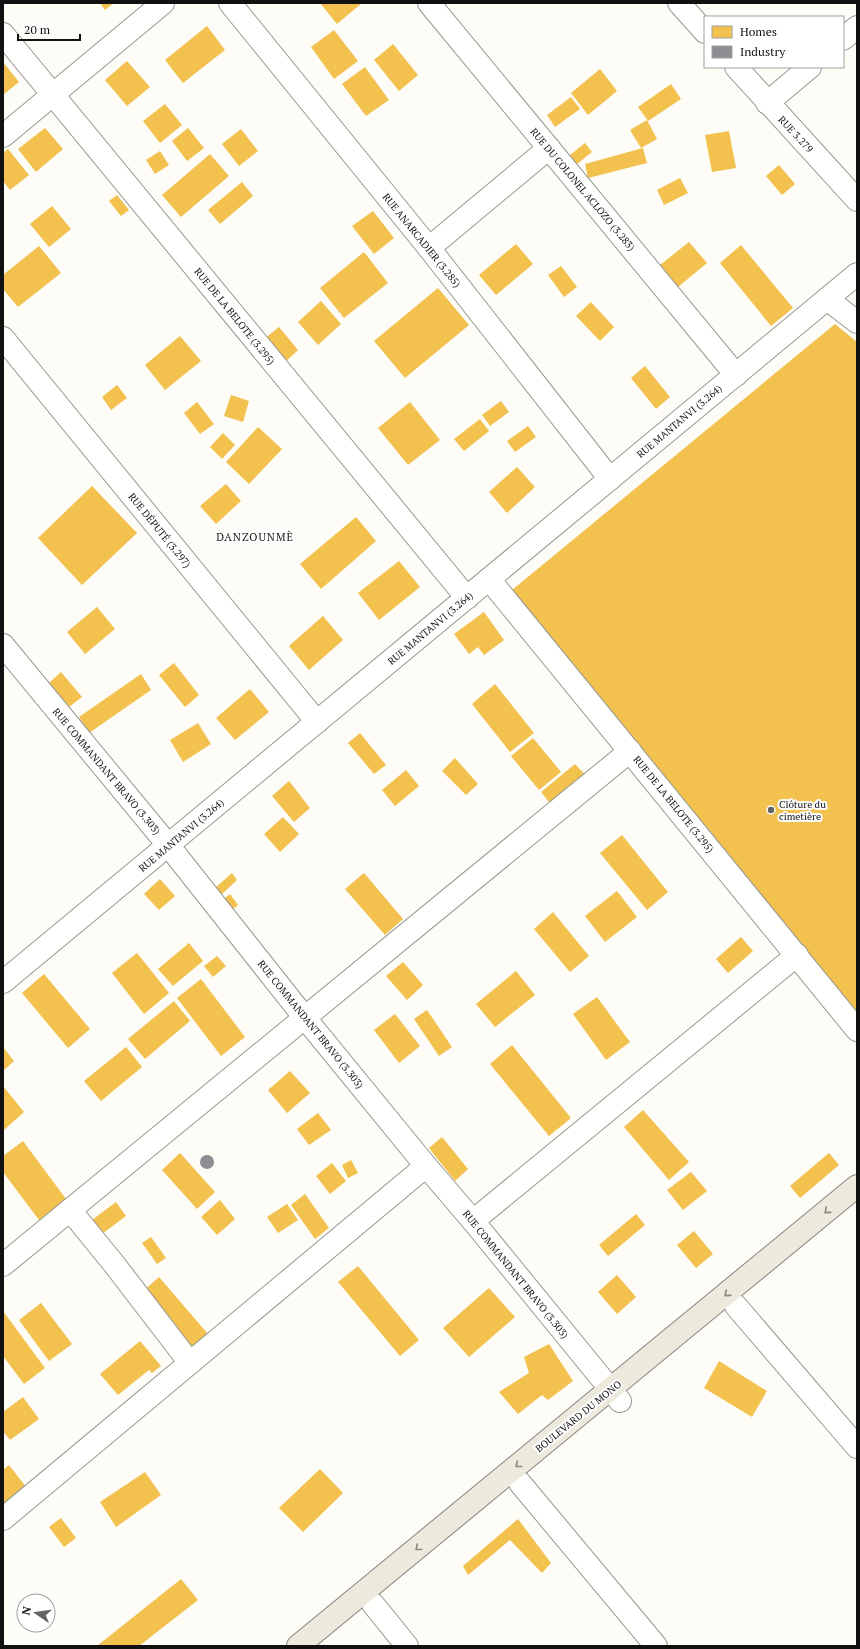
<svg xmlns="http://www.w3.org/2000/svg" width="860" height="1649" font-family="'PT Serif',serif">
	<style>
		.homes { fill: #f2c14e }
		.industry { fill: #8d8d92 }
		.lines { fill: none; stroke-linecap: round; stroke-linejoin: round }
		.minor-casing { stroke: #979795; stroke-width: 24 }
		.major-casing { stroke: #858482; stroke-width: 24 }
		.minor { stroke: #fffffe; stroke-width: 22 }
		.major { stroke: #ede9dc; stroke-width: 22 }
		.oneway { stroke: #8a8881 }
		.poi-dot { fill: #646362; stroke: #fff; stroke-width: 1.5 }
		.labels { text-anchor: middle; stroke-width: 4; stroke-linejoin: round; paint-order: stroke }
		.street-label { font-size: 10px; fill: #111; stroke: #fff }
		.poi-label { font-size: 10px; fill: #111; stroke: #fff; text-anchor: start }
		.neighbourhood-label { font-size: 11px; letter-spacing: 1px; fill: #111; stroke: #fff }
	</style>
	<rect width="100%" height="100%" fill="#fdfcf7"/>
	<g class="homes">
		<path d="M100,3H114L105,10Z"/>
		<path d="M320,3H362L337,24Z"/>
		<path d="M207,26L225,50L183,83L165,60Z"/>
		<path d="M334,30L358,61L334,79L311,47Z"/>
		<path d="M393,44L418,75L399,91L374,60Z"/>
		<path d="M127,61L150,87L127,106L105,80Z"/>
		<path d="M3,62L19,82L3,95Z"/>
		<path d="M365,67L389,100L366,116L342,84Z"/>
		<path d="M600,69L617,91L588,115L571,93Z"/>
		<path d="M671,84L681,99L648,121L638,107Z"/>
		<path d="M571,97L580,109L555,127L547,115Z"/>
		<path d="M165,104L182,125L160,143L143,121Z"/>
		<path d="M647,120L657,139L641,148L630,130Z"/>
		<path d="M45,128L63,149L36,172L18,149Z"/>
		<path d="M188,128L204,148L187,161L172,141Z"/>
		<path d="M241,129L258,151L239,166L222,144Z"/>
		<path d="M729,131L736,168L712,172L705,135Z"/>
		<path d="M585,143L592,152L577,164L570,155Z"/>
		<path d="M643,148L647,163L588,178L585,164Z"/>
		<path d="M8,149L29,175L10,190L3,181V153Z"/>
		<path d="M160,151L169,165L155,174L146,160Z"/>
		<path d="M210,154L229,176L181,217L162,195Z"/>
		<path d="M779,165L795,184L782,195L766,176Z"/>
		<path d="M680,178L688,193L664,205L657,190Z"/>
		<path d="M242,182L253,196L220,224L208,210Z"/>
		<path d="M117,195L129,210L121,216L109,201Z"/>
		<path d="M52,206L71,229L49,247L30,224Z"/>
		<path d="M373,211L394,238L374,254L352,226Z"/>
		<path d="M689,242L707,263L678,287L660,265Z"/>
		<path d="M516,244L533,264L496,295L479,275Z"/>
		<path d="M741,245L793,308L771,326L720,263Z"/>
		<path d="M39,246L61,273L18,307L3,289V275Z"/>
		<path d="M364,252L388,283L344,318L320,288Z"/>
		<path d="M561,266L577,287L564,297L548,275Z"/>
		<path d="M438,288L469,325L405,378L374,341Z"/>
		<path d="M321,301L341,324L318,345L298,322Z"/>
		<path d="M591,302L614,327L600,341L576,316Z"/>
		<path d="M835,324L857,342V1029L512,590Z"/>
		<path d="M279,327L298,350L283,364L263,340Z"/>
		<path d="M180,336L201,361L165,390L145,365Z"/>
		<path d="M645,366L670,397L656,409L631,378Z"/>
		<path d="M117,385L127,398L111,410L102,397Z"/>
		<path d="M231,395L249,401L243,422L224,416Z"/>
		<path d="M501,401L509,412L490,426L482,415Z"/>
		<path d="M197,402L214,424L200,434L184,413Z"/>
		<path d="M410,402L440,440L408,465L378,428Z"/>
		<path d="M480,419L489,431L464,451L454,439Z"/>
		<path d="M528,426L536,437L515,452L507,441Z"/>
		<path d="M258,427L282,449L249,484L226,462Z"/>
		<path d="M223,433L235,445L222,459L210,447Z"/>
		<path d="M517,467L535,487L507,513L489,492Z"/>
		<path d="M226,484L241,501L216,524L200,506Z"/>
		<path d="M92,486L137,533L82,585L38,538Z"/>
		<path d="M356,517L376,541L321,589L300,564Z"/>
		<path d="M399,561L420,587L379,620L358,593Z"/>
		<path d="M97,607L115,629L85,654L67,632Z"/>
		<path d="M484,612L504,640L484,655L478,647L469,654L454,634Z"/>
		<path d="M323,616L343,640L309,670L289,646Z"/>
		<path d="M174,663L199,695L185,707L159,675Z"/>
		<path d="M61,672L82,697L69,707L49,683Z"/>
		<path d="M141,674L151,690L89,733L79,717Z"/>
		<path d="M495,684L534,733L510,752L472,704Z"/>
		<path d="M250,689L269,712L235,740L216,718Z"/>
		<path d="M198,723L211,744L183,762L170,740Z"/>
		<path d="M360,733L386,765L374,774L348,743Z"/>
		<path d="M533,738L561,772L539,790L511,756Z"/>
		<path d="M455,758L478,784L466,795L442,771Z"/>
		<path d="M575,764L588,778L552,806L541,792Z"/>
		<path d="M406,770L419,786L395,806L382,790Z"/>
		<path d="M289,781L310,808L294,822L272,796Z"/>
		<path d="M283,817L299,834L280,852L264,834Z"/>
		<path d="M622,835L668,892L647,910L600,853Z"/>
		<path d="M232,873L237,880L221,895L215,888Z"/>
		<path d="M364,873L403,919L385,935L345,889Z"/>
		<path d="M160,879L175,896L159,910L144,894Z"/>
		<path d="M617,891L637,917L605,942L585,916Z"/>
		<path d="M230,894L238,905L228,913L220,902Z"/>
		<path d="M553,912L589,956L570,972L534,929Z"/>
		<path d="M741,937L753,951L728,973L716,959Z"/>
		<path d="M189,943L203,961L173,986L158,969Z"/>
		<path d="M137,953L169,993L144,1014L112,973Z"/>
		<path d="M217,956L226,966L213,977L204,966Z"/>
		<path d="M403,962L423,985L407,1000L386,976Z"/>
		<path d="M516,971L535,995L495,1027L476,1004Z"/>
		<path d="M44,974L90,1029L68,1048L22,993Z"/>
		<path d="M201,979L245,1037L221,1056L177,998Z"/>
		<path d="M597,997L630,1042L606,1060L573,1014Z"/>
		<path d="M174,1001L190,1021L145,1059L128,1039Z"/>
		<path d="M427,1010L452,1047L439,1056L414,1019Z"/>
		<path d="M395,1014L420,1046L399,1063L374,1030Z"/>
		<path d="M512,1045L571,1118L549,1136L490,1064Z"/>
		<path d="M3,1047L14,1061L3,1071Z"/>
		<path d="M126,1047L142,1067L101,1101L84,1081Z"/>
		<path d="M290,1071L310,1093L287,1113L268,1090Z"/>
		<path d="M3,1086L24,1112L4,1130L3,1128Z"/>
		<path d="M643,1110L689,1162L669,1180L624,1127Z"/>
		<path d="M318,1113L331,1130L309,1145L297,1129Z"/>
		<path d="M442,1137L468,1169L455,1181L429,1148Z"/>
		<path d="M23,1141L66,1199L39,1220L3,1172V1156Z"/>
		<path d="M180,1153L215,1192L197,1209L162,1170Z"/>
		<path d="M829,1153L839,1165L800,1198L790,1186Z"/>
		<path d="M351,1160L358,1173L348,1178L342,1165Z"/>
		<path d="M332,1163L346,1181L330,1194L316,1176Z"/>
		<path d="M691,1172L707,1191L683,1210L667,1190Z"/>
		<path d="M305,1194L329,1228L315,1239L291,1205Z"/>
		<path d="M220,1200L235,1219L217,1235L201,1217Z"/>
		<path d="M116,1202L126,1216L102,1234L92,1220Z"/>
		<path d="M287,1204L298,1220L278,1233L267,1217Z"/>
		<path d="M636,1214L645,1225L608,1256L599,1245Z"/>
		<path d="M694,1231L713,1254L696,1268L677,1245Z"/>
		<path d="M151,1237L166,1258L157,1264L142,1243Z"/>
		<path d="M358,1266L419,1340L400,1356L338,1282Z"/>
		<path d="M617,1275L636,1297L617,1314L598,1292Z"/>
		<path d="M159,1277L208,1334L188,1351L140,1294Z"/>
		<path d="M489,1288L515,1317L469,1357L443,1328Z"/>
		<path d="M41,1303L72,1344L49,1361L19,1320Z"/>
		<path d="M3,1311L45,1368L24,1384L3,1356Z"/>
		<path d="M140,1341L161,1366L152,1373L149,1370L118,1395L100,1374Z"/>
		<path d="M549,1344L573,1381L548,1400L542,1395L518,1414L499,1392L529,1373L524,1357Z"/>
		<path d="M719,1361L767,1391L752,1417L704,1388Z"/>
		<path d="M23,1397L39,1419L10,1440L3,1431V1412Z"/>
		<path d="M9,1465L26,1487L5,1504L3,1500V1470Z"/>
		<path d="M320,1469L343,1493L303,1532L279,1508Z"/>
		<path d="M145,1472L161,1495L116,1527L100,1502Z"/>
		<path d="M61,1518L76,1538L64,1547L49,1527Z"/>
		<path d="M518,1519L551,1563L542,1573L510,1540L468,1575L463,1566Z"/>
		<path d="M181,1579L198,1600L139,1646H97Z"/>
	</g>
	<circle class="industry" cx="207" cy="1162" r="7"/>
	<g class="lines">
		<defs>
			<g id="minor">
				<path d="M230,3L429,248L610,479"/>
				<path d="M429,3L736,375"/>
				<path d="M679,3L705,32"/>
				<path d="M3,34L467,598"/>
				<path d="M843,39L857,27"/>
				<path d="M736,67L857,200"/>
				<path d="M767,103L810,67"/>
				<path d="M3,136L163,3"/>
				<path d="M429,248L549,148"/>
				<path d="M827,299L857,322"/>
				<path d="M3,338L317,722"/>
				<path d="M489,579L857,1030"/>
				<path d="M3,645L168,845L305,1018L426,1166L473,1221L620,1401"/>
				<path d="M3,982L857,274"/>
				<path d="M70,1210L114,1264L190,1363"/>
				<path d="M473,1221L797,955"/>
				<path d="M3,1265L630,751"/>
				<path d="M736,1306L857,1447"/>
				<path d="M520,1483L656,1646"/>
				<path d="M3,1519L426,1166"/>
				<path d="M373,1604L407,1646"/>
			</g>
			<path id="major" d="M298,1646L857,1186"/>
		</defs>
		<use href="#minor" class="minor-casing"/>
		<use href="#major" class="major-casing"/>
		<use href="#minor" class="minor"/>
		<use href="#major" class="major"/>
	</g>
	<defs><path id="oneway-chevron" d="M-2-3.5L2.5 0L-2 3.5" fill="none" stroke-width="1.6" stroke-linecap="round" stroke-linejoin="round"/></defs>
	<g class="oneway">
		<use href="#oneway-chevron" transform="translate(827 1211) rotate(140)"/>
		<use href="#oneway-chevron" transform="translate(727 1294) rotate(140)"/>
		<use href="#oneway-chevron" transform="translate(518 1465) rotate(141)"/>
		<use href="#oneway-chevron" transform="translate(418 1548) rotate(141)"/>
	</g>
	<circle class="poi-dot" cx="771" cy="810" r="4"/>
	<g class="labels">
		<g class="street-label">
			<text transform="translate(796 134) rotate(47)" y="4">RUE 3.279</text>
			<text transform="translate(583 189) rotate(50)" y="4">RUE DU COLONEL ACLOZO (3.283)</text>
			<text transform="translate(422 240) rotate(51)" y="4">RUE ANARCADIER (3.285)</text>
			<text transform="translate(235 316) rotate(51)" y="4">RUE DE LA BELOTE (3.295)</text>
			<text transform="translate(679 421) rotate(-40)" y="4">RUE MANTANVI (3.264)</text>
			<text transform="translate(160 530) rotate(51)" y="4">RUE DÉPUTÉ (3.297)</text>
			<text transform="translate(430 628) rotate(-40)" y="4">RUE MANTANVI (3.264)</text>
			<text transform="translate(107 771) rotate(50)" y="4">RUE COMMANDANT BRAVO (3.303)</text>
			<text transform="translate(674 804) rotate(51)" y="4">RUE DE LA BELOTE (3.295)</text>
			<text transform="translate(181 835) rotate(-40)" y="4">RUE MANTANVI (3.264)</text>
			<text transform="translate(311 1024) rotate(51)" y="4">RUE COMMANDANT BRAVO (3.303)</text>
			<text transform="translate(516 1274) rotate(51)" y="4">RUE COMMANDANT BRAVO (3.303)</text>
			<text transform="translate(578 1416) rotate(-39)" y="4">BOULEVARD DU MONO</text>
		</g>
		<g class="poi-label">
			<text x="779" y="808">Clôture du<tspan x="779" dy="12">cimetière</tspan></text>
		</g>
		<g class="neighbourhood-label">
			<text x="255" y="541">DANZOUNMÈ</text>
		</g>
	</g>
	<rect width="860" height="1649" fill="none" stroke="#111111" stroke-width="8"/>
	<rect x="704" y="16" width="140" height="52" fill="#ffffff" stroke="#a0a0a0"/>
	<rect x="712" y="26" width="20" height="12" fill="#f2c14e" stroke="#a0a0a0"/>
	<text x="740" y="36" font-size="12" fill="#111111">Homes</text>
	<rect x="712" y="46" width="20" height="12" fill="#8d8d92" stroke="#a0a0a0"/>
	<text x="740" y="56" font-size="12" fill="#111111">Industry</text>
	<g transform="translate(36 1613) rotate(283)"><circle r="19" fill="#ffffff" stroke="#a0a0a0"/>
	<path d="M0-3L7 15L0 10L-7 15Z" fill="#646362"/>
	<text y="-6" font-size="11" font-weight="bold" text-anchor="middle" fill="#111111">N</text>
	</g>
	<path d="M18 34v6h62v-6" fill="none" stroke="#111111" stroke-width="2"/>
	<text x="24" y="34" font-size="12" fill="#111111" stroke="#ffffff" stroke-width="3" paint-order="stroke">20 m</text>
</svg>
